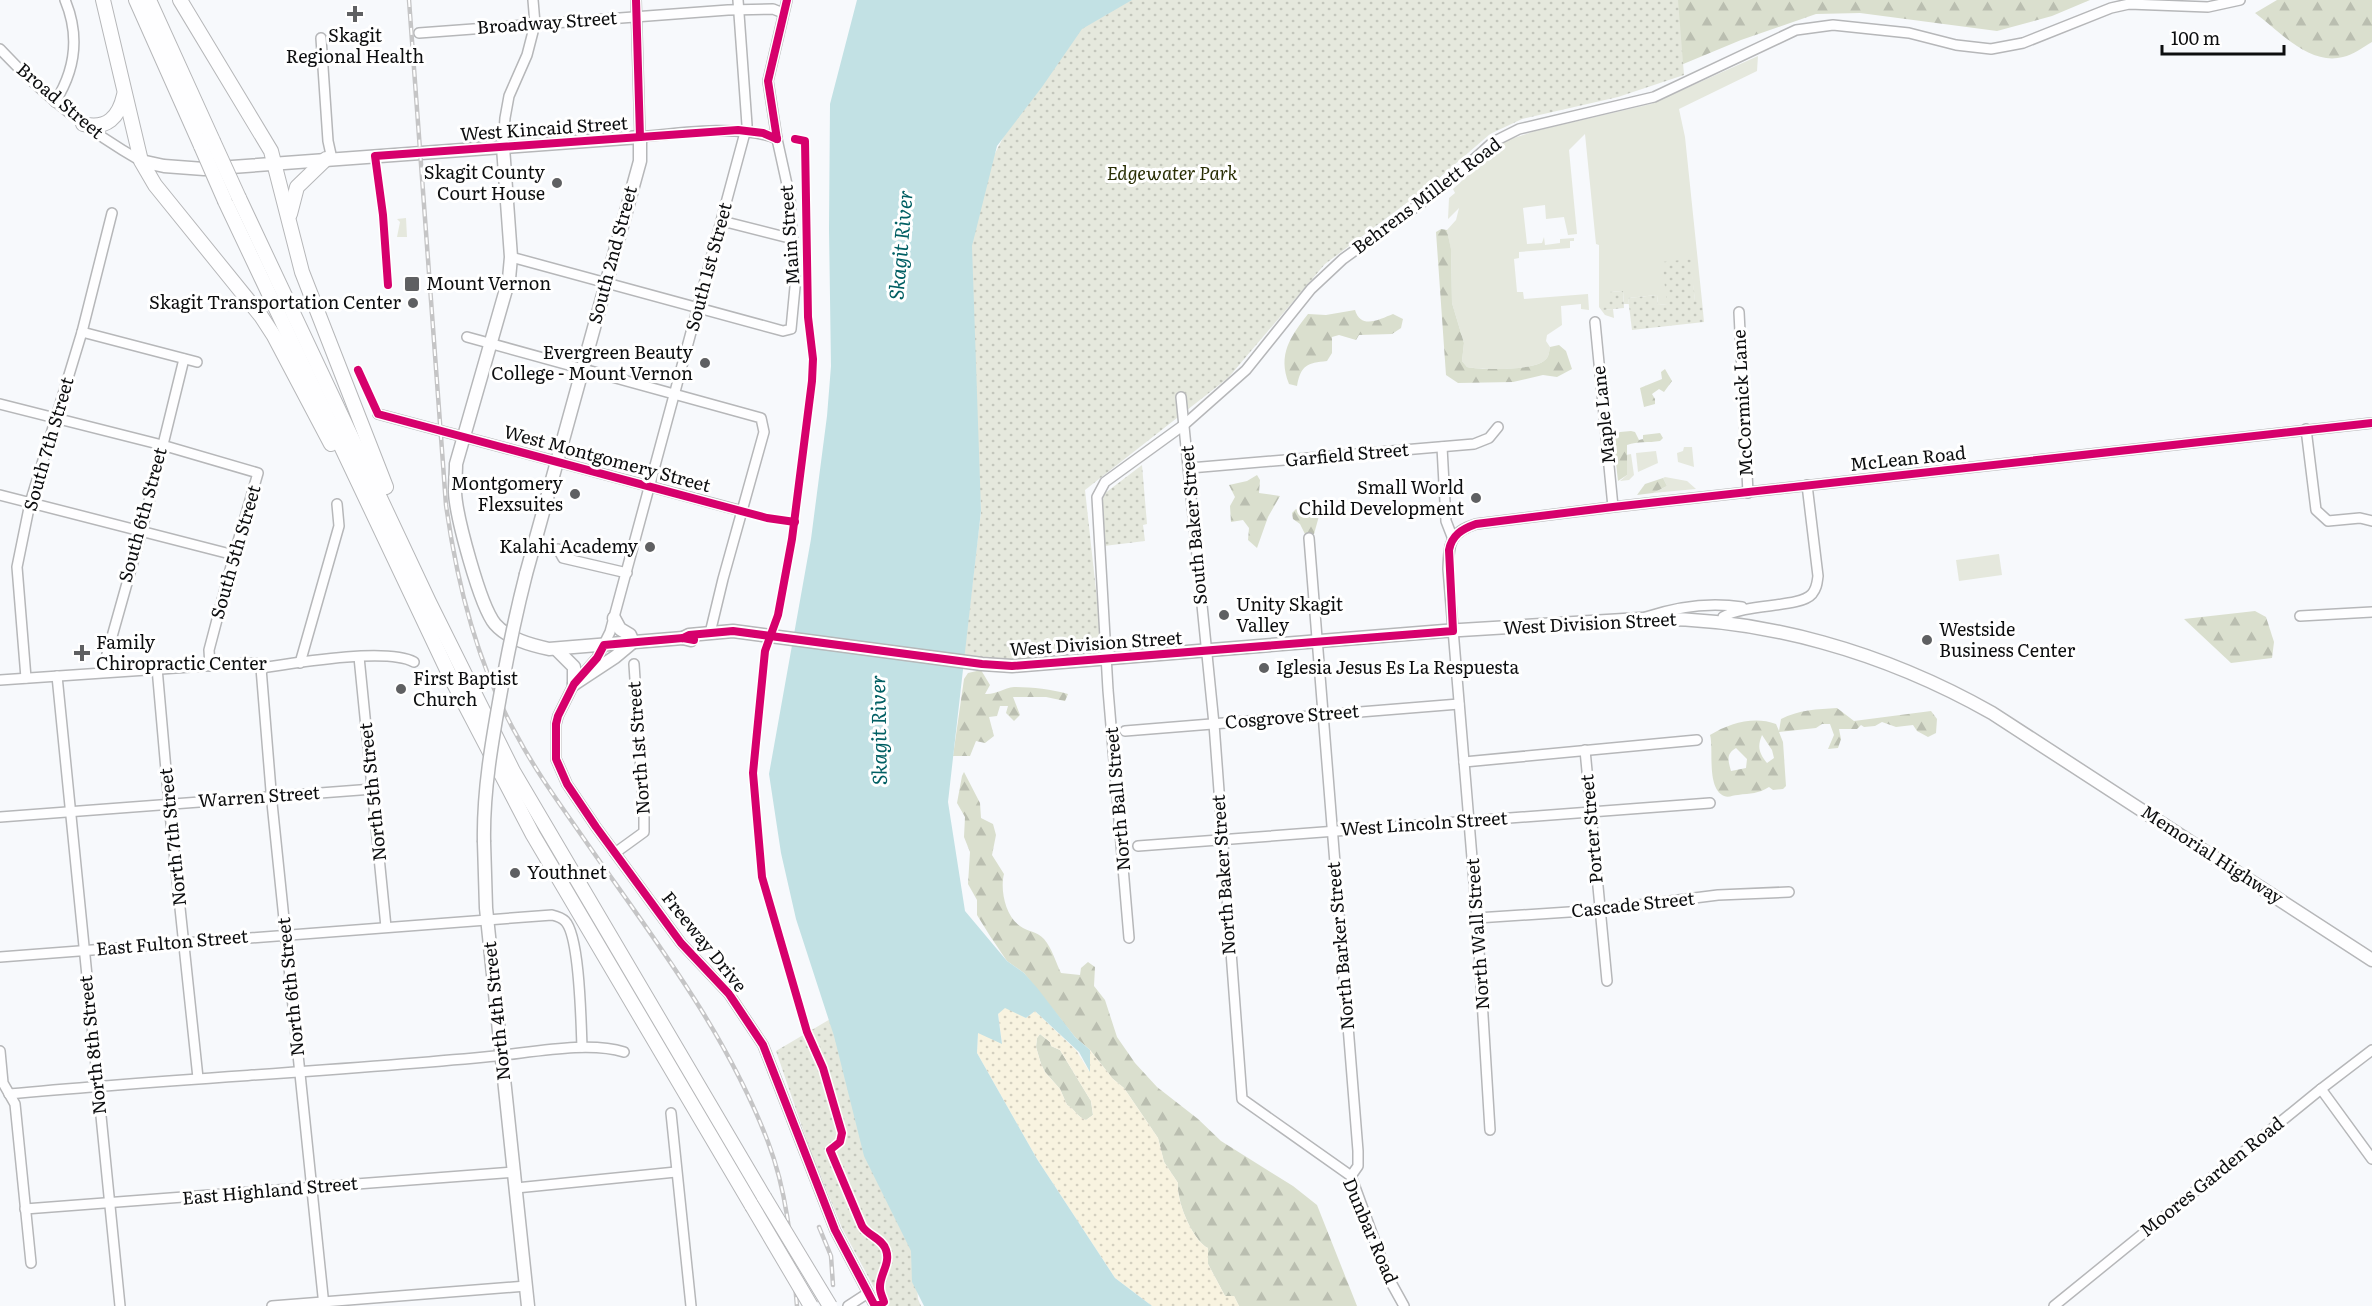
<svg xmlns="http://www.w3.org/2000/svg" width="2372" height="1306" font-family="Literata,serif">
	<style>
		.grass { fill: #e5e8dd }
		.forest { fill: url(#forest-firs); fill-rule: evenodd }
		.sand { fill: url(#sand-dots); fill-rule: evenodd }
		.park { fill: url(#park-dots) }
		.water { fill: #c2e1e4 }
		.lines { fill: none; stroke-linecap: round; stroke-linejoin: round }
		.minor-casing { stroke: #b6b7b9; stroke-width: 12 }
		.major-casing { stroke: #b6b7b9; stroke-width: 15 }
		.highway-casing { stroke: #b6b7b9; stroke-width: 16 }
		.minor { stroke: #fefeff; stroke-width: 9 }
		.major { stroke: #fefeff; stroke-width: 12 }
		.highway { stroke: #fefeff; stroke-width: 14 }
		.rail-casing { stroke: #c5c5c6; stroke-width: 4.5 }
		.rail { stroke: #fff; stroke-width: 2; stroke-dasharray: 7; stroke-linecap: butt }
		.major-bridge-casing { stroke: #b6b7b9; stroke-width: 15; stroke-linecap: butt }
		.highway-bridge-casing { stroke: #b6b7b9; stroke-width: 16; stroke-linecap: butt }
		.major-bridge { stroke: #fefeff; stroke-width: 12 }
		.highway-bridge { stroke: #fefeff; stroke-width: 14 }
		.cycleway-casing { stroke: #fff; stroke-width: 11 }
		.cycleway { stroke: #d6006c; stroke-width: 8 }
		.poi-dot { fill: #5f6062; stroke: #fff; stroke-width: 2 }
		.labels { text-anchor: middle; stroke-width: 6; stroke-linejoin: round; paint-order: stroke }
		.street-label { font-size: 18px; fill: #0d0e0f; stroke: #fff }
		.poi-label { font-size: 18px; fill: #0d0e0f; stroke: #fff; text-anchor: start }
		.park-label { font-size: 18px; font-style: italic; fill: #292e04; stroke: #fff }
		.water-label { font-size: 20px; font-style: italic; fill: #005f63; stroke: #fff }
	</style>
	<defs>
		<pattern id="forest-firs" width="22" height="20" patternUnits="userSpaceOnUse" patternTransform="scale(1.5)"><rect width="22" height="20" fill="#dadfce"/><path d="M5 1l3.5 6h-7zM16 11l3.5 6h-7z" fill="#babeb0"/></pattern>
		<pattern id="sand-dots" width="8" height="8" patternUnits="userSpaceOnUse" patternTransform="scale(1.5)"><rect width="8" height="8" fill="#f8f3e0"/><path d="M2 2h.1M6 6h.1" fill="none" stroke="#d3cfbf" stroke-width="1.8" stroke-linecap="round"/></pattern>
		<pattern id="park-dots" width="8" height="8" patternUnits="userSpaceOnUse" patternTransform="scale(1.5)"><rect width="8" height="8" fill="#e5e8dd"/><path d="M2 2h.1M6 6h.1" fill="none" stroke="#c3c6bc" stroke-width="1.8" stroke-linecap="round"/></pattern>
	</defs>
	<rect width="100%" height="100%" fill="#f7f9fc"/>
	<g class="grass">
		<path d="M1758,56L1757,71L1679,109L1685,137L1702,301H1695L1690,259L1667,304L1658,305L1657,295L1628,298L1629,304H1624L1623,291L1610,292V302L1603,310L1613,309L1614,318L1605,315L1599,307V245L1596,244L1585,134L1569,150L1577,234L1568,235L1564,217L1546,219L1545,205L1523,208L1527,244L1542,243L1544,237L1545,245L1560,243V239L1574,238V241H1570V248L1519,252V258L1514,259L1517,292H1523L1524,299L1588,294L1589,310L1581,309V304L1561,306L1562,325L1547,335L1546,341L1550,347C1549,352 1549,357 1545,360C1534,371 1482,370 1467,367L1462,361L1464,343L1452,303L1451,250L1447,230L1456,220L1459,208L1448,219L1449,198L1455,193L1453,189L1505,141L1535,131L1651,104Z"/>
		<path d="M406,218L407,237H397L400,222L397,219Z"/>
		<path d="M1684,447H1692L1694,467L1678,462L1677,453L1683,451Z"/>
		<path d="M1656,451L1658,463L1638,472L1636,453Z"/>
		<path d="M1631,454L1634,475L1629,480L1620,481L1627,475L1626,455Z"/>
		<path d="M1665,477L1687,481L1696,489L1653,493L1667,486L1663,478Z"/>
		<path d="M1999,554L2002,575L1959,581L1956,560Z"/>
	</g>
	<g class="forest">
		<path d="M1462,0H2090L2052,16L1997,31L1860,13L1816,14L1741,40L1652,77L1472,130L1432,189L1417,170Z"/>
		<path d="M2277,0H2372V42C2363,47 2353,55 2343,57C2310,66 2279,31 2255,13Z"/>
		<path d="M1441,229L1447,230L1451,249L1452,303L1464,343L1462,361L1467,367C1481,370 1534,371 1545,360C1549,357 1549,352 1550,347L1559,345L1566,351L1572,369L1557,377L1543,375L1513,382L1458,383L1446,375L1436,232Z"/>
		<path d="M1355,310C1361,330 1380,319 1393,314L1403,319L1401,328L1392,334L1359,335L1356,340L1339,335L1332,337V353L1327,361C1307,363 1301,365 1297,386L1289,384C1277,354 1291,336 1308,314L1326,315Z"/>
		<path d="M1665,369L1672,381L1664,392L1659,389L1652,394L1655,399V404L1644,407L1640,388L1662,379L1661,372Z"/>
		<path d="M1631,431L1635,432L1639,440L1643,439V435L1660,433L1663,438L1660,441C1648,443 1638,441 1627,445V475L1618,481L1613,436L1620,432Z"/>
		<path d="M1257,475L1260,480L1259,493L1280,496L1268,517L1257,548L1248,540L1249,528L1243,520L1231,522L1230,506L1235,497L1229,485L1247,481Z"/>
		<path d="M1663,478L1667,486L1653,493L1637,495L1645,484Z"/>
		<path d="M1296,509L1319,516L1314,534L1306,536L1300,524L1293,519L1292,513Z"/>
		<path d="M2255,611L2266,617L2274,642L2272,658L2231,663L2184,619Z"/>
		<path d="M981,670L990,685L985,694C996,695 1003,688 1014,687C1031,687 1051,689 1068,694L1065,701L1046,697H1013L1020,715L1014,721L1006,713L1008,706H1000L997,716L989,717L994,736L985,743L976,741L970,756H953L964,679L968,673Z"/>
		<path d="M1837,708L1854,721L1931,711L1937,719L1936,733L1928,737L1917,731L1913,725L1896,727L1882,722L1875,726L1864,727L1861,725L1857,729H1839L1841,739L1838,748L1828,749L1834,735L1830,724H1822L1816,728L1779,732L1783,742L1786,786L1783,789L1773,790L1769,787C1758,794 1751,793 1738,795C1733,795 1729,798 1724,796C1706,788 1714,749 1710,735C1730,723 1754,716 1776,724L1779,731L1781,719C1798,710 1818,709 1837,708ZM1762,735L1772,750L1774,758L1767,763C1759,753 1757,747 1762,735ZM1736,748L1747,759L1746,768L1731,771C1728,760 1726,754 1736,748Z"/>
		<path d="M964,772L980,803L981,818L993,824L996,835L992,855L1004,874C1000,889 1005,916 1020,926C1028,932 1037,931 1044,939C1052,948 1056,963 1061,973L1080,975L1081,968L1088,962L1095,967L1094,986L1105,1000L1117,1037L1135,1063L1157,1087L1198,1119L1221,1141L1293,1186L1317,1205L1357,1306H1239L1234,1296H1225L1208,1264V1248C1192,1240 1176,1200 1178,1183L1164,1162L1158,1138L1124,1088L1113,1079L1090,1050L1075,1037L1024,973L1007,961L990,936L977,915V900L968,884L970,852L964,837L965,817L957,803L962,776Z"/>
		<path d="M1040,1034L1050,1042L1051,1046L1060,1050L1091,1101L1093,1115L1086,1120C1077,1117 1075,1109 1067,1105L1060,1089L1045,1072L1041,1064L1036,1047L1037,1038Z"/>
	</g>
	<path class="sand" d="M1005,1007L1026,1018L1035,1011L1076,1050L1089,1071L1090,1050L1113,1079L1124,1088L1158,1138L1164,1162L1178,1183C1176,1200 1192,1240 1208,1248V1264L1225,1296H1234L1239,1306H1152L1115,1278L1037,1159L977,1053L978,1032L1002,1043L998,1014ZM1040,1034L1050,1042L1051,1046L1060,1050L1091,1101L1093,1115L1086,1120C1077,1117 1075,1109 1067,1105L1060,1089L1045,1072L1041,1064L1036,1047L1037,1038Z"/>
	<g class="park">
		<path d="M1074,0H1678L1684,75L1618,97L1522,119L1490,134L1432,184L1325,264L1228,378L1085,490L1101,636L1023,666L963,663L981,511L967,284L972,241L989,165Z"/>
		<path d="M1691,259L1695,301H1702L1704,322L1632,330L1628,298L1657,295L1658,305L1667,304L1662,262Z"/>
		<path d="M1623,291L1624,308L1603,310V302L1610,301L1609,292Z"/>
		<path d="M1142,465L1147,524L1143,525L1145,541L1104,546L1100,497Z"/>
		<path d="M832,1018L913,1235L918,1299L921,1306H884L842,1228L810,1150L776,1051Z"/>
	</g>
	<path class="water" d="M857,0H1132L1082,29L1042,87L997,146L972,246L981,511L948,802L965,911L1007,961L1024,973L1038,989L1075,1037L1090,1050V1072L1079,1052L1035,1011L1026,1018L1005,1008L998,1014L1002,1044L978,1033L977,1053L1037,1159L1115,1278L1152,1306H924L912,1282L911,1251L864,1156L834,1036L796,919L781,853L769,774L811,539L827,416L831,366L829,229L830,104Z"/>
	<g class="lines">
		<defs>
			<g id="minor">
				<path d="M636,0L640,137C677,133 744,124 777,139"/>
				<path d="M738,0L747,125L743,140L610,632L597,658L574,684L558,716L556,724V759L567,784L596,827L681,943L729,994L763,1045L835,1230L875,1306"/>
				<path d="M419,33L728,10L773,9L783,13"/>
				<path d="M321,38L328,141L332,159"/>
				<path d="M0,49C41,93 88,131 141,161"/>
				<path d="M55,102C76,69 80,36 65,0"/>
				<path d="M503,147L505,118L509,96L527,55L535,24L533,0"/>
				<path d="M722,221L793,239"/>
				<path d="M511,257L783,331L791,329L795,287L790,198L777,139L768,81L787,0"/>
				<path d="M1739,312L1748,493"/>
				<path d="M1595,322L1613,507"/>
				<path d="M82,332L197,362"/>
				<path d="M467,337L761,418L764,432L723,579L710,633"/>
				<path d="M1181,397L1214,724L1242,1099L1351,1176L1388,1277L1404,1306"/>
				<path d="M0,404L162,445L258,473L234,555L209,650L210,666"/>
				<path d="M378,414L742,511"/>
				<path d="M2306,429L2316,510L2328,521L2360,518L2372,521"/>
				<path d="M1442,447L1446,521L1453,539"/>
				<path d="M1190,468L1474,444L1489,438L1498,427"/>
				<path d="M0,495L234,555"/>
				<path d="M1309,538L1358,1151V1166L1351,1176"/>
				<path d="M558,549L563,558L627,573"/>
				<path d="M2300,616L2372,612"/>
				<path d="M1646,617C1676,607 1711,602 1742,607"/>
				<path d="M1722,623L1723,617C1747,603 1800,608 1812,594C1817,588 1817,583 1818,576L1807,485"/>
				<path d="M359,657L386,927"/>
				<path d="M300,663L339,526L337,504"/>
				<path d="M157,668L169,804L198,1078"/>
				<path d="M261,668L272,803L324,1306"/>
				<path d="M102,672L142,530L184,359"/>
				<path d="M57,676L120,1306"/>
				<path d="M26,678L17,567L30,503L82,332L112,213"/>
				<path d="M0,680L249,663H255L261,668C294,663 387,647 414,662"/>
				<path d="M1125,731L1459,704"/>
				<path d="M1585,750L1607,981"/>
				<path d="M1464,762L1697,740"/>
				<path d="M0,817L373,789"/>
				<path d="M1138,846L1710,803"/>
				<path d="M615,853L644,832V817L634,664"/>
				<path d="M1477,918L1599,910L1718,895L1789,892"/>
				<path d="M1129,938L1108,690L1097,497L1105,482L1185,424L1246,370L1311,289L1343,259L1442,188L1493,142L1519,129L1654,97L1796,30L1833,25L1909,33L1956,45L1991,49L2023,43L2111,8L2129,4L2208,7L2240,0"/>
				<path d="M0,957L552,915C556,916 562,918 565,921C580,936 581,1024 582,1047"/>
				<path d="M0,1051L3,1083L15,1104L31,1263"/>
				<path d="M2321,1089L2372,1159"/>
				<path d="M9,1094C167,1079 326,1072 485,1057C525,1054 586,1040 624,1052"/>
				<path d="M671,1113L691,1306"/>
				<path d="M1490,1130L1477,918L1448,569C1449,545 1449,532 1476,524L1613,507L2372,423"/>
				<path d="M516,1188L676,1172"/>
				<path d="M25,1209L515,1172"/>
				<path d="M272,1306L526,1286"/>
				<path d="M848,1306L868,1293"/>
				<path d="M2054,1306L2321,1089L2372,1050"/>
			</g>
			<g id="major">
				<path d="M503,147L511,257L509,279L456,464C456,473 455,482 455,492C456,516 480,606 495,624C508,639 531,645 549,649L683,638L691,640"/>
				<path d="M141,161L164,166L204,169L640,137V161L526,574"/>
				<path d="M614,618L620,629L630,635L633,642"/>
				<path d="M683,638L689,635L733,631L982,664L1012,666L1444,631L1640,619C1763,616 1886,653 1992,713L2372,960"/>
				<path d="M556,649L574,667V684"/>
				<path d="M574,684L615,657L633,642"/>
				<path d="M484,842L486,908L528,1306"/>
			</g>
			<g id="highway">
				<path d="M103,0L141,161L155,185L261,316L274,336L331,444"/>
				<path d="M136,0L201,146"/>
				<path d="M149,0L213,141"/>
				<path d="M180,0L271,151L302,272L386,487"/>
				<path d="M83,124C107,130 119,117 124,95"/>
				<path d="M239,198L429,602L513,771L764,1197"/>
				<path d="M225,201L449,674L533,835L752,1206"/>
				<path d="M290,214L297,187L326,159"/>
			</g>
		</defs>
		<use href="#minor" class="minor-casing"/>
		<use href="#major" class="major-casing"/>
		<use href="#highway" class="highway-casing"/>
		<use href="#minor" class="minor"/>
		<use href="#major" class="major"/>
		<use href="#highway" class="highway"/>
		<defs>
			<g id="rail">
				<path d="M409,0L446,505C457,584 477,664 516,734C535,770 559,803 582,836C650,934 725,1029 768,1142C788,1194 792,1250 797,1306"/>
				<path d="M819,1227L831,1256L833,1285"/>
			</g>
		</defs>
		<use href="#rail" class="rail-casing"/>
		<use href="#rail" class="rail"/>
		<defs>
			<path id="major-bridge" d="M484,842C483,791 492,741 501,691C508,652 516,613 526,574"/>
			<g id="highway-bridge">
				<path d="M213,141L239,198"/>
				<path d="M201,146L225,201"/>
				<path d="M764,1197L830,1306"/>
				<path d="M752,1206L811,1306"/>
			</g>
		</defs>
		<use href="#major-bridge" class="major-bridge-casing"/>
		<use href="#highway-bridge" class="highway-bridge-casing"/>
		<use href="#major-bridge" class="major-bridge"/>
		<use href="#highway-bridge" class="highway-bridge"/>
		<defs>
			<g id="cycleway">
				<path d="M636,0L640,137"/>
				<path d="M777,139L768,81L787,0"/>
				<path d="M795,139L805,141L808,317L813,359L812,381L792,539L778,615L765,651L753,773L762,877L807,1032L823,1068L842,1133L840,1142L830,1150L862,1226C868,1236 882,1238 886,1250C891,1264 879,1275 880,1288C880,1293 883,1298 884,1302L877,1306"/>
				<path d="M388,285L383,215L375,156L738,130L763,133L777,139"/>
				<path d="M358,370L378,414L767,518L795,522"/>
				<path d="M683,638L689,635L733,631L982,664L1012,666L1453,631L1449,550C1452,535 1462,529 1476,524L1613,507L2372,423"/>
				<path d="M694,640L683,638L604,645L597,658L574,684L558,716L556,724V759L567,784L596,827L681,943L729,994L763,1045L835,1230L875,1306"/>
			</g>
		</defs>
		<use href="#cycleway" class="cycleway-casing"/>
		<use href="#cycleway" class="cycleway"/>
	</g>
	<g class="poi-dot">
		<path d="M352 5h6v6h6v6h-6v6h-6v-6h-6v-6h6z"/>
		<circle cx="557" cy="183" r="6"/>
		<rect x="404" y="276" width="16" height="16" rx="3"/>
		<circle cx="413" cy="303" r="6"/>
		<circle cx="705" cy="363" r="6"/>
		<circle cx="575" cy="494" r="6"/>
		<circle cx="1476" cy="498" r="6"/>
		<circle cx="650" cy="547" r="6"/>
		<circle cx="1224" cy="615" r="6"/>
		<circle cx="1927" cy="640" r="6"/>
		<path d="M79 644h6v6h6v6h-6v6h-6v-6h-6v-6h6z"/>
		<circle cx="1264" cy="668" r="6"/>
		<circle cx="401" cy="689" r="6"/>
		<circle cx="515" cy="873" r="6"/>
	</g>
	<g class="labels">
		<g class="street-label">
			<text transform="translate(547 23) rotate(-4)" y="6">Broadway Street</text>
			<text transform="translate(60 101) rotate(40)" y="6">Broad Street</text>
			<text transform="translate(544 129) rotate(-4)" y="6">West Kincaid Street</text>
			<text transform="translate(1427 196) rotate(-37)" y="6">Behrens Millett Road</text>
			<text transform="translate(790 235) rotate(-94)" y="6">Main Street</text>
			<text transform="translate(613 255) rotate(-75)" y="6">South 2nd Street</text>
			<text transform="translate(709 267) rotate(-75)" y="6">South 1st Street</text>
			<text transform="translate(1743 403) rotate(-93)" y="6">McCormick Lane</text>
			<text transform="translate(1604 415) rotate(-96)" y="6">Maple Lane</text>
			<text transform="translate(49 444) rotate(-74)" y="6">South 7th Street</text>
			<text transform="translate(1347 455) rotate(-5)" y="6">Garfield Street</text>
			<text transform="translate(607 459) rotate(15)" y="6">West Montgomery Street</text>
			<text transform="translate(1908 459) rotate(-6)" y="6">McLean Road</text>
			<text transform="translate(143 515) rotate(-75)" y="6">South 6th Street</text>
			<text transform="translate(1194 525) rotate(-95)" y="6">South Baker Street</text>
			<text transform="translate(236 552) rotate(-74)" y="6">South 5th Street</text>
			<text transform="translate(1590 624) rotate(-3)" y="6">West Division Street</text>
			<text transform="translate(1096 644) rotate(-4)" y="6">West Division Street</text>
			<text transform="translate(1292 717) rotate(-5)" y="6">Cosgrove Street</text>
			<text transform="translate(639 748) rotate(-94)" y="6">North 1st Street</text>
			<text transform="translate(373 792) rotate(-96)" y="6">North 5th Street</text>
			<text transform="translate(259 797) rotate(-4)" y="6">Warren Street</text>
			<text transform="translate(1118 799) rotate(-95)" y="6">North Ball Street</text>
			<text transform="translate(1424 824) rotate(-4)" y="6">West Lincoln Street</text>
			<text transform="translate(1592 829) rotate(-95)" y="6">Porter Street</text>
			<text transform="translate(173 837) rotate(-96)" y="6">North 7th Street</text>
			<text transform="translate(2212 855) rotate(33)" y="6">Memorial Highway</text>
			<text transform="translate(1224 875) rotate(-94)" y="6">North Baker Street</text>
			<text transform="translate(1633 905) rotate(-6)" y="6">Cascade Street</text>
			<text transform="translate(1478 934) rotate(-94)" y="6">North Wall Street</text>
			<text transform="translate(704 942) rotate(51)" y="6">Freeway Drive</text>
			<text transform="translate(172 943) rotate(-5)" y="6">East Fulton Street</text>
			<text transform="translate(1341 946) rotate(-95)" y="6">North Barker Street</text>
			<text transform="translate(291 987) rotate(-96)" y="6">North 6th Street</text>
			<text transform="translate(497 1011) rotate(-96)" y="6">North 4th Street</text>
			<text transform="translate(93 1045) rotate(-96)" y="6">North 8th Street</text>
			<text transform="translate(2212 1177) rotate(-39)" y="6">Moores Garden Road</text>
			<text transform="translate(270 1191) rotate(-5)" y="6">East Highland Street</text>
			<text transform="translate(1370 1231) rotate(67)" y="6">Dunbar Road</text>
		</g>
		<g class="poi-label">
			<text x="355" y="42" text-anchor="middle">Skagit<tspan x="355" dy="21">Regional Health</tspan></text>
			<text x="545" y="179" text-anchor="end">Skagit County<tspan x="545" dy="21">Court House</tspan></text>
			<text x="426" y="290">Mount Vernon</text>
			<text x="401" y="309" text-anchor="end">Skagit Transportation Center</text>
			<text x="693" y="359" text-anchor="end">Evergreen Beauty<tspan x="693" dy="21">College - Mount Vernon</tspan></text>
			<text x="563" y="490" text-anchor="end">Montgomery<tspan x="563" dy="21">Flexsuites</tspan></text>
			<text x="1464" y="494" text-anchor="end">Small World<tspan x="1464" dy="21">Child Development</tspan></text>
			<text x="638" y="553" text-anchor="end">Kalahi Academy</text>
			<text x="1236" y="611">Unity Skagit<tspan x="1236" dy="21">Valley</tspan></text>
			<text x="1939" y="636">Westside<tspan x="1939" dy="21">Business Center</tspan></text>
			<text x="96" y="649">Family<tspan x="96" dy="21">Chiropractic Center</tspan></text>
			<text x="1276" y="674">Iglesia Jesus Es La Respuesta</text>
			<text x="413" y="685">First Baptist<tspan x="413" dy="21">Church</tspan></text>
			<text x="527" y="879">Youthnet</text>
		</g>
		<g class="park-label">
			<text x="1172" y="180">Edgewater Park</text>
		</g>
		<g class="water-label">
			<text transform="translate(901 245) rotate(-85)" y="7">Skagit River</text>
			<text transform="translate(879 730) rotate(-91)" y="7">Skagit River</text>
		</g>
	</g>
	<path d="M2162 45v9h122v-9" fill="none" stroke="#0d0e0f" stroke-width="3"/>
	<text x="2171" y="45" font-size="18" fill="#0d0e0f" stroke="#ffffff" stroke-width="4.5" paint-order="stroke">100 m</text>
</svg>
